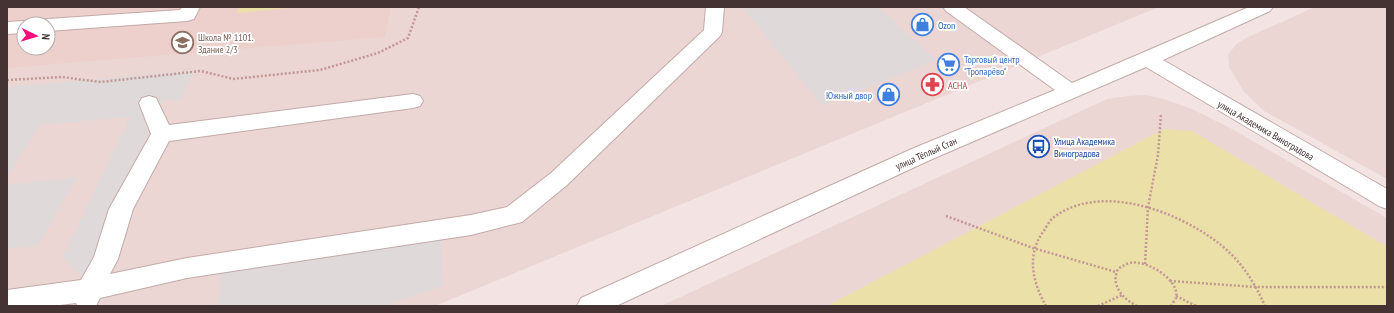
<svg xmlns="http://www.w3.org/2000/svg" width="1394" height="313" font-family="'PT Sans Narrow',sans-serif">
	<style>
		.residential { fill: #ebd6d4; fill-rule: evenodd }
		.education { fill: #edd0cb; fill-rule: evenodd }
		.green { fill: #ebe1a8 }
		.parking { fill: #e0d9d9 }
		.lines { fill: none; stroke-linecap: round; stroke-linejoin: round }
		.minor-casing { stroke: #c2aaa8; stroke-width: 2 }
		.path { stroke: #c29795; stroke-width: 2.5; stroke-dasharray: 2 2; stroke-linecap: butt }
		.minor { fill: #fff; fill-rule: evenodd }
		.labels { text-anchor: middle; stroke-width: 3.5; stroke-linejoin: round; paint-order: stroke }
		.shop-label { font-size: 10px; fill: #366cbe; stroke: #fff; text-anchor: start }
		.education-label { font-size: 10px; fill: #785e54; stroke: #fff; text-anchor: start }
		.health-label { font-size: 10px; fill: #be3a42; stroke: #fff; text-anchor: start }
		.street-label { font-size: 10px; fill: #453333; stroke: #fff }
		.transit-label { font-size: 10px; fill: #164399; stroke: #fff; text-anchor: start }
	</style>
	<rect width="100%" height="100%" fill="#f3e4e3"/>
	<g class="residential">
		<path d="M7,7H1159L435,306H7ZM24,24H48V48H24Z"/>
		<path d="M1315,7H1387V179L1264,111L1244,92L1229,67L1228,55L1236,44L1248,37Z"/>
		<path d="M1145,95L1164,99L1192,109L1232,129L1387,218V306H661L1107,99L1127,96Z"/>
	</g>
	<path class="education" d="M7,7H391L385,37L7,68ZM24,24H48V48H24Z"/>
	<g class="green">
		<path d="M239,7H298L237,13Z"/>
		<path d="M1164,129L1192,131L1387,247V306H827Z"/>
	</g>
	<g class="parking">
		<path d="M742,7H879L936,60L822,106Z"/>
		<path d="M193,71L181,100H163L83,278L63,257L130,117L40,125L7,177V87Z"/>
		<path d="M77,177L38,246L7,248V185Z"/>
		<path d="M441,230L443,286L384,306H218L221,263Z"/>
	</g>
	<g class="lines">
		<defs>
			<g id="minor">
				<path d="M182,7H200L194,19L187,21L48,31V24H39L41,21L48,19L180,10Z"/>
				<path d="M706,7H724L722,32L720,36L567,185L522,222L471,235L187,278L100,298L96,306H78L76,303L52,306H7V290L81,280L94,257L109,209L151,134L139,103L142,98L149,96L156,98L169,125L413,94L420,96L423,101L420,106L413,108L169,141L133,209L118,259L110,274L187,258L471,215L507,207L551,173L704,30Z"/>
				<path d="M943,7H964L1072,83L1249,7H1273L1270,11L1163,60L1387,189V209L1379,206L1146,67L930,160L616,306H577L581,298L914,148L1055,90L946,11Z"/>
				<path d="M24,21L31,24H24V33L7,34V22Z"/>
			</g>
		</defs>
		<use href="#minor" class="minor-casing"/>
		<g class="path">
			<path d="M7,80L62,77L101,82L201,71L233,79L320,70L378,53L408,38L419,7"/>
			<path d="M946,216L1033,248L1116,272"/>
			<path d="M1145,264L1148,207L1158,155L1161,114"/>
			<path d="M1170,281L1256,287H1387"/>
			<path d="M1176,296L1196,306"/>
			<path d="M1046,306C1033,283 1026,256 1043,232C1046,228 1049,221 1053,218C1100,181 1180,212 1221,245C1241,261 1255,283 1265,306"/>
			<path d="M1098,306L1122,295"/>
			<path d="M1137,306C1123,299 1110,285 1118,269C1124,265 1130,261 1138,263C1152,264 1180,281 1176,298C1175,300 1172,304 1171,306"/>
		</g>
		<use href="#minor" class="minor"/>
	</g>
	<defs>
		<symbol id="shop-ring" viewBox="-11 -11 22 22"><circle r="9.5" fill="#fff" stroke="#3f7fe0" stroke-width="1.5"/><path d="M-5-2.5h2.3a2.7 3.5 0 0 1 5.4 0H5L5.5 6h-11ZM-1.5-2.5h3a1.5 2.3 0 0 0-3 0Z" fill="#3f7fe0"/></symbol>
		<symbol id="school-ring" viewBox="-11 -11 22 22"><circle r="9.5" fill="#fff" stroke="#8d6e63" stroke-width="1.5"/><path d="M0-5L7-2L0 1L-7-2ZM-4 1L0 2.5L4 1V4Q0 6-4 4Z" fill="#8d6e63"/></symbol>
		<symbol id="supermarket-ring" viewBox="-11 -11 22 22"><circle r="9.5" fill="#fff" stroke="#3f7fe0" stroke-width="1.5"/><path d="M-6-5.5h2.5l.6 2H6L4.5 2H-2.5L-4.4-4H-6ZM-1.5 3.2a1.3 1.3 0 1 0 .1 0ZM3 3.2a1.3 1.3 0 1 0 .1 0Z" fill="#3f7fe0"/></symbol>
		<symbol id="pharmacy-ring" viewBox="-11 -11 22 22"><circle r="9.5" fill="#fff" stroke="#e0444e" stroke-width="1.5"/><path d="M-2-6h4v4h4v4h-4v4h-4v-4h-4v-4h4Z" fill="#e0444e"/></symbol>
		<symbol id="bus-ring" viewBox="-11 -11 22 22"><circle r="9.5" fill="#fff" stroke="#1a4fb4" stroke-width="1.5"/><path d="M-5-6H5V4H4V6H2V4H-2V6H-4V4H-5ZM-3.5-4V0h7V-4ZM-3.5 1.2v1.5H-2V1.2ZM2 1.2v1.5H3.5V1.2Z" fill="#1a4fb4"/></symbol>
	</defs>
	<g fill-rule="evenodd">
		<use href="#shop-ring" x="910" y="12" width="25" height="25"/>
		<use href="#school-ring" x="170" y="30" width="25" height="25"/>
		<use href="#supermarket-ring" x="936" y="52" width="25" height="25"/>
		<use href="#pharmacy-ring" x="920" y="72" width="25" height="25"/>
		<use href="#shop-ring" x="876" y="82" width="25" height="25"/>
		<use href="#bus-ring" x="1026" y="134" width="25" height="25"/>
	</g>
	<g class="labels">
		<g class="shop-label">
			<text x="938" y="29">Ozon</text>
			<text x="964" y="63">Торговый центр<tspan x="964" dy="12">"Тропарёво"</tspan></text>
			<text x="872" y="99" text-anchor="end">Южный двор</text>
		</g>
		<g class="education-label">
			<text x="198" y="41">Школа № 1101.<tspan x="198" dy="12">Здание 2/3</tspan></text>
		</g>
		<g class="health-label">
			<text x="948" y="89">АСНА</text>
		</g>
		<g class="street-label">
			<text transform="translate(1266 130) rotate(30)" y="4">улица Академика Виноградова</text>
			<text transform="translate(926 153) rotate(-24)" y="4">улица Тёплый Стан</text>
		</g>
		<g class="transit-label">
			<text x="1054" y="145">Улица Академика<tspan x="1054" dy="12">Виноградова</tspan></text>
		</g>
	</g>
	<rect width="1394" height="313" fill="none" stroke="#453333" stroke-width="16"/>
	<g transform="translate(36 36) rotate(95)"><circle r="19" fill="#ffffff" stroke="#b5adad"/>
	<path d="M0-3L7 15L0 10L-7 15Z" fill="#ff0e79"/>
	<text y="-6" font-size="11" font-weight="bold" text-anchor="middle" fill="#453333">N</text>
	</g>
</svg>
